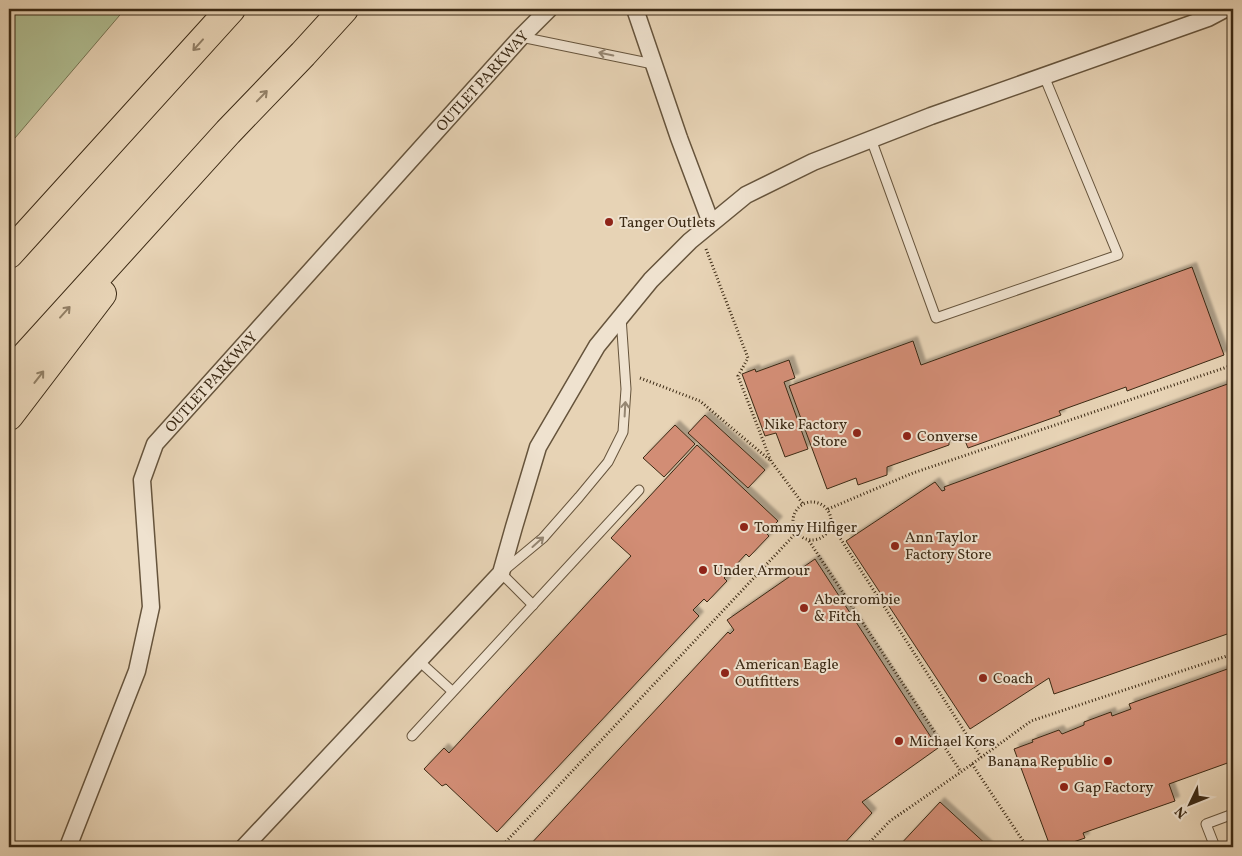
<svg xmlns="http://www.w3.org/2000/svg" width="1242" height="856" font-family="Vollkorn,serif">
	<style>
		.green { fill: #b0be92; stroke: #767453 }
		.building { fill: #d28d74; stroke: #3b2914; filter: url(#shadow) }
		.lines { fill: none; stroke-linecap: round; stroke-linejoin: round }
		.lane-casing { stroke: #66543c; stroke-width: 11 }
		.street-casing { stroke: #66543c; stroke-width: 19 }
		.highway-casing { stroke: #3b2914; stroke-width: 30 }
		.path { stroke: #3b2914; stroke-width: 3; stroke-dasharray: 1 2.5; stroke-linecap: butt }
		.lane { stroke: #efe2cf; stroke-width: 9 }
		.street { stroke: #efe2cf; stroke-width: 16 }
		.highway { stroke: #e7d3b5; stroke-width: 28 }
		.oneway { stroke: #917e64 }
		.oneway2 { stroke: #958672 }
		.poi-dot { fill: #8f2418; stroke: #efe2cf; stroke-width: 2 }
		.labels { text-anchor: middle; stroke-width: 4; stroke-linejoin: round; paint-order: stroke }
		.street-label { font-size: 15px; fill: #3b2914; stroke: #efe2cf }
		.poi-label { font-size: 15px; fill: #3b2914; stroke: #efe2cf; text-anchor: start }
	</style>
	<defs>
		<filter id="shadow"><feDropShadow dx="4.5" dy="-4.5" stdDeviation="1" flood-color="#0004"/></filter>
	</defs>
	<rect width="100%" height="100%" fill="#e7d3b5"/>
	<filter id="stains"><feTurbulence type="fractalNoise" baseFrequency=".004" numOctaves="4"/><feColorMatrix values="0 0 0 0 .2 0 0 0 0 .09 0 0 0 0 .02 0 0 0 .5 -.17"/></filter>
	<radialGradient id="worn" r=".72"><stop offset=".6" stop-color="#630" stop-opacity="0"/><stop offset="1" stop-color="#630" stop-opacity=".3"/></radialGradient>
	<path class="green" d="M9,9H125L9,145Z"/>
	<g class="building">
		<path d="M1192,267L1224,355L1127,391L1126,387L1059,411L1061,415L968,448L963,436L949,441V445L887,467V475L858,485L856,478L827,489L789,386L913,341L921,365Z"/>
		<path d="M789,360L795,378L784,382L808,449L785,457L776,433L765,436L742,374L755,369L756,372Z"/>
		<path d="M1233,382V632L1054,694L1049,678L970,729L846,541L935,482L942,491L945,490L944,487Z"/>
		<path d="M705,415L765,470L748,488L688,433Z"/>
		<path d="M675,425L695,444L664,477L643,458Z"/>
		<path d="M697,445L778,521L766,533L769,536L749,557L746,554L724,578L727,581L707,602L704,599L693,610L699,616L497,832L446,784L442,786L424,769L444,748L449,753L631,556L611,538Z"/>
		<path d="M815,559L938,748L862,802L872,813L841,847H528L728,632L730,634L734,630L727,620Z"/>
		<path d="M1233,667V761L1169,784L1175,801L1083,833L1085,838L1059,847H1057L1055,844L1050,846L1014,749L1033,742L1032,740L1059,730L1062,734L1084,725V722L1111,712L1112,716L1131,709L1129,704Z"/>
		<path d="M940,802L989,847H898Z"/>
	</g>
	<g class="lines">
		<defs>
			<g id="lane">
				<path d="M521,37L653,64"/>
				<path d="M871,139L936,318L1118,255L1044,76"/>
				<path d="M533,605L501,573L543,538L579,497L608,462L623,432L626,389L621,317"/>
				<path d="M419,661L452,691"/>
				<path d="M412,736L639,490"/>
				<path d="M1215,847L1206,824L1233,814"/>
			</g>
			<g id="street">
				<path d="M635,9L679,138L711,223"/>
				<path d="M68,847L137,671L151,607L142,480L155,444L521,37L549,9"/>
				<path d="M244,847L501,573L514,527L538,447L597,346L651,280L690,241L746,195L813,162L931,116L1208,18L1225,9"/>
			</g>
			<g id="highway">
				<path d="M9,254L231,9"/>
				<path d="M9,374L228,132L303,54L344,9"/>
				<path d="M9,416L102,294"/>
			</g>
		</defs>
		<use href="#lane" class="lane-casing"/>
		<use href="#street" class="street-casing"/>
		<use href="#highway" class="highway-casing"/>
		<g class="path">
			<path d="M706,249L748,358L738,376L771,461L803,504"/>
			<path d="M640,378L700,401L771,461"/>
			<circle cx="812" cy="521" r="19"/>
			<path d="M828,509L913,473L1233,365"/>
			<path d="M831,524L981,757"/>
			<path d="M809,541L961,772"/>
			<path d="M972,764L1027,847"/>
			<path d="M501,847L796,533"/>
			<path d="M865,847L890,821L961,772L1031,721L1233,654"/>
		</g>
		<use href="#lane" class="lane"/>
		<use href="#street" class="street"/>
		<use href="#highway" class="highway"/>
	</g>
	<defs><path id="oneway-shaft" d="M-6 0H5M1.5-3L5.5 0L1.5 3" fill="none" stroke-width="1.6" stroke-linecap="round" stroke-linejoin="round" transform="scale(1.25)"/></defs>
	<g class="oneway">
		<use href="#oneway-shaft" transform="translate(198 45) rotate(132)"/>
		<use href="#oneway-shaft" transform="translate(262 96) rotate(-46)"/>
		<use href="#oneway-shaft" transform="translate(65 312) rotate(-48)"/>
		<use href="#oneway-shaft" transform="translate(39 377) rotate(-52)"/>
	</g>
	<g class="oneway2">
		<use href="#oneway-shaft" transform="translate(606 54) rotate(-168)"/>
		<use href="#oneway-shaft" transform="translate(625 409) rotate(-87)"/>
		<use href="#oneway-shaft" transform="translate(538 542) rotate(-42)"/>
	</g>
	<g class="poi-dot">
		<circle cx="609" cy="222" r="5"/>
		<circle cx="857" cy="433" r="5"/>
		<circle cx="907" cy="436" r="5"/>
		<circle cx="744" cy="527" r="5"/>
		<circle cx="895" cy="546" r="5"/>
		<circle cx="703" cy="570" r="5"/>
		<circle cx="804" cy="608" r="5"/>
		<circle cx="725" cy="673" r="5"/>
		<circle cx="983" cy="678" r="5"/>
		<circle cx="899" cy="741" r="5"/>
		<circle cx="1108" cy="761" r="5"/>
		<circle cx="1064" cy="787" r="5"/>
	</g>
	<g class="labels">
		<g class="street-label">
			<text transform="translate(482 81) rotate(-48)" y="5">OUTLET PARKWAY</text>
			<text transform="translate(211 382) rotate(-48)" y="5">OUTLET PARKWAY</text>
		</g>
		<g class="poi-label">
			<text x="619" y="227">Tanger Outlets</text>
			<text x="847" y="429" text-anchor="end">Nike Factory<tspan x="847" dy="17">Store</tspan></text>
			<text x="917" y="441">Converse</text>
			<text x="754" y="532">Tommy Hilfiger</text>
			<text x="905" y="542">Ann Taylor<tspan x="905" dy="17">Factory Store</tspan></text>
			<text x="713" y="575">Under Armour</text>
			<text x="814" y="604">Abercrombie<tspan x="814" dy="17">&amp; Fitch</tspan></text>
			<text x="735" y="669">American Eagle<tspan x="735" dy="17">Outfitters</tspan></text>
			<text x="993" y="683">Coach</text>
			<text x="909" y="746">Michael Kors</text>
			<text x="1098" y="766" text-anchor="end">Banana Republic</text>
			<text x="1074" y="792">Gap Factory</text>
		</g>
	</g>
	<rect width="1242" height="856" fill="none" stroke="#e7d3b5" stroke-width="30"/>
	<rect x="10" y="10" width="1222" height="836" fill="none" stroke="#3b2914" stroke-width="2.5"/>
	<rect x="15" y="15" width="1212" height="826" fill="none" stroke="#3b2914"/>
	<g transform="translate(1190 804) rotate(227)" stroke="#efe2cf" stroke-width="4" paint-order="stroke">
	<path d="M0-4L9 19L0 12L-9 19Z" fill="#3b2914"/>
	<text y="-8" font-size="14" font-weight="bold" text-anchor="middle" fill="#3b2914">N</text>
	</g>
	<rect width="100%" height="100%" filter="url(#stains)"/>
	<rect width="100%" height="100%" fill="url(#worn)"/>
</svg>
